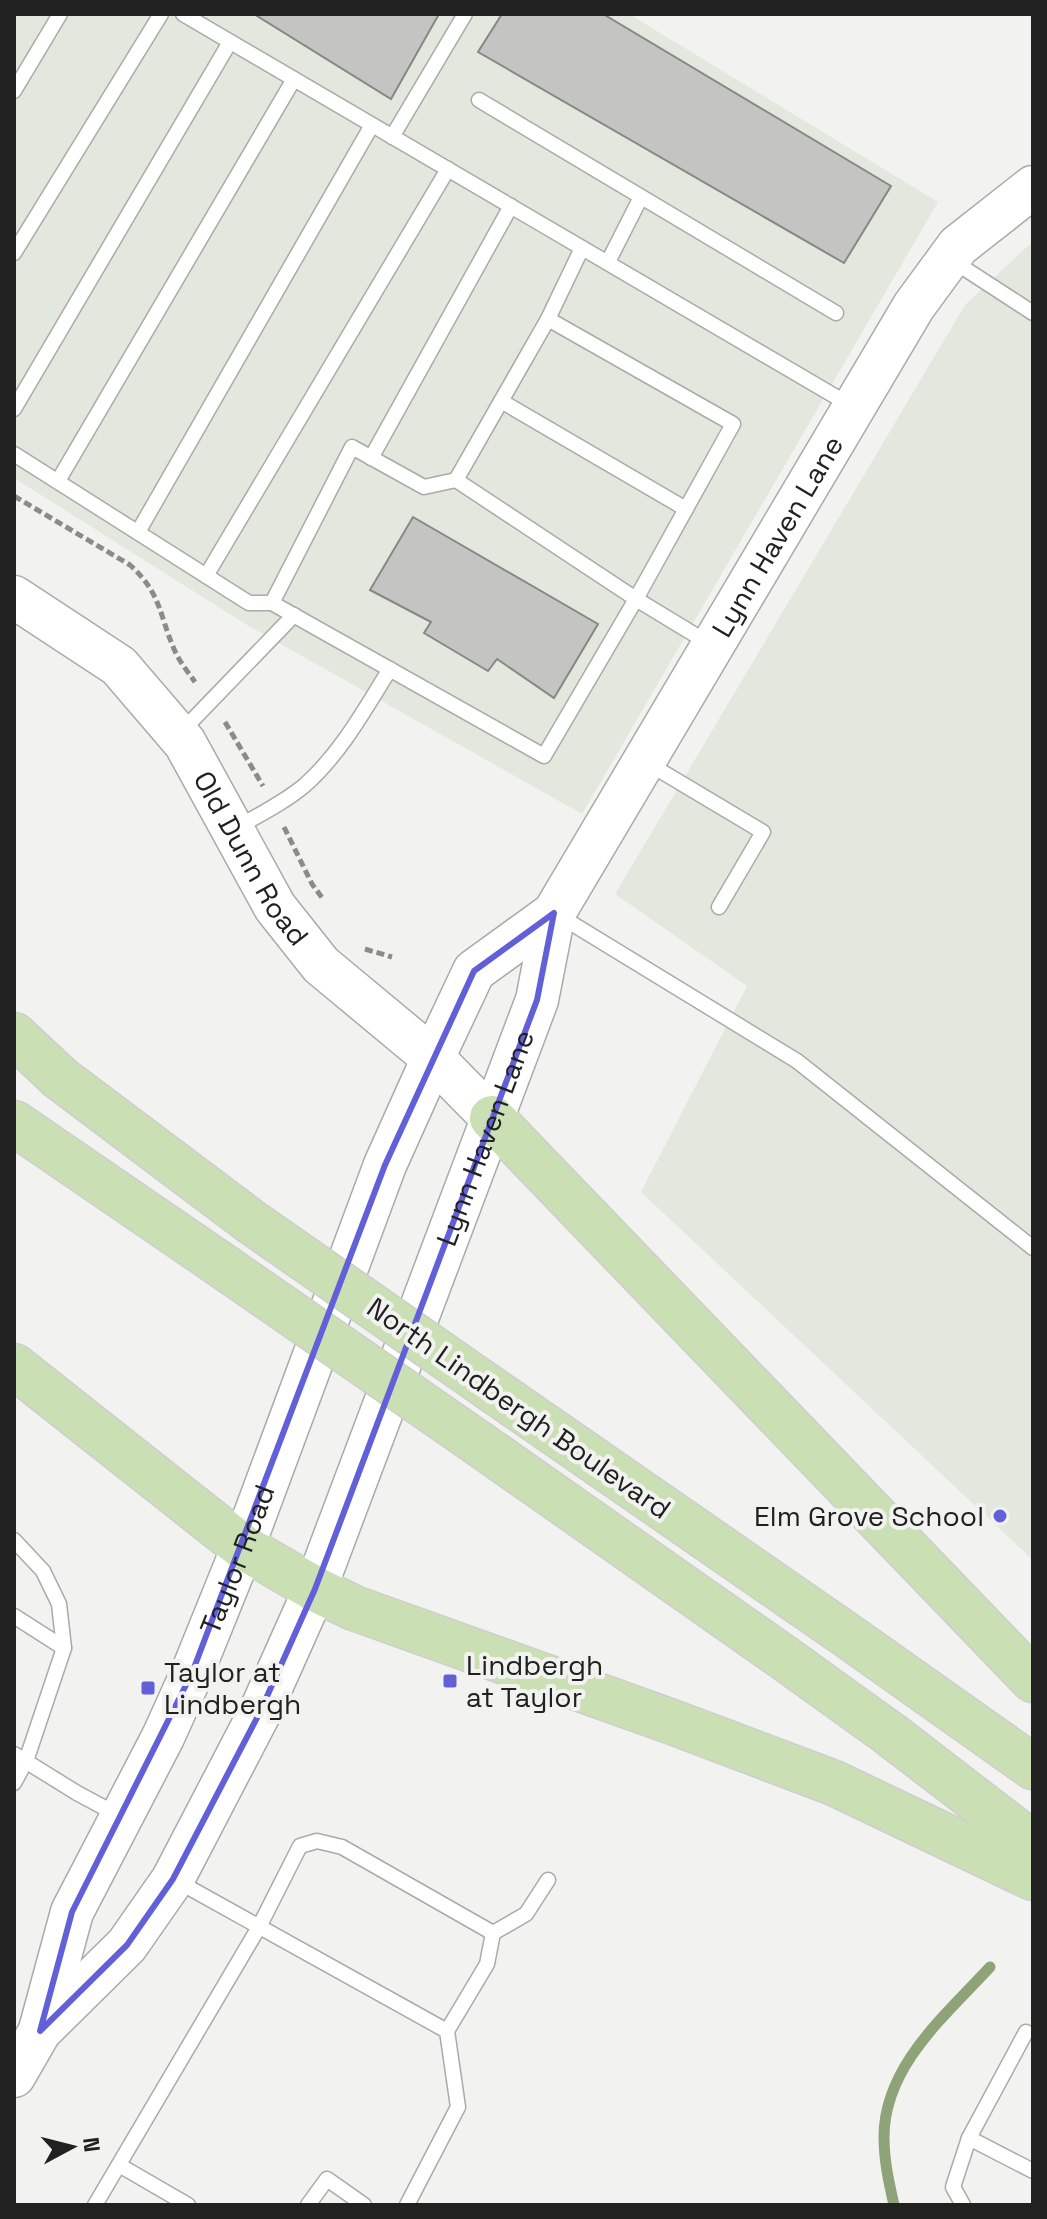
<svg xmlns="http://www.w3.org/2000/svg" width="1047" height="2219" font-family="'Space Grotesk',sans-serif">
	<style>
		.built { fill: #e3e8de }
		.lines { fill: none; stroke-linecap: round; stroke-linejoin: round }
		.stream { stroke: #8ea377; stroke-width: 11 }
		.building { fill: #c4c5c2; stroke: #868885; stroke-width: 2 }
		.lane-casing { stroke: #a9aba8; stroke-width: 17 }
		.secondary-casing { stroke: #a9aba8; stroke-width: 45 }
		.primary-casing { stroke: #cecece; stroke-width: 47 }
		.path { stroke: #8b8c8a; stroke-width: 5; stroke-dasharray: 8 4; stroke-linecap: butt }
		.lane { stroke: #fff; stroke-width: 14 }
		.secondary { stroke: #fff; stroke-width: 42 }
		.primary { stroke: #cadfb4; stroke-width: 44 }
		.primary-bridge-casing { stroke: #cecece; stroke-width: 47; stroke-linecap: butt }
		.primary-bridge { stroke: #cadfb4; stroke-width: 44 }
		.marked { fill: none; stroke: #6160d8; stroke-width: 6; stroke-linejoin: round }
		.poi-dot { fill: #6160d8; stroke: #f2f3f0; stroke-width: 3 }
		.labels { text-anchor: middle; stroke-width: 8; stroke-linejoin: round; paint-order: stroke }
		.street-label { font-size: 28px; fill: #202120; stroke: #f2f3f0 }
		.poi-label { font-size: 28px; fill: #202120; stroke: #f2f3f0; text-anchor: start }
	</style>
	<rect width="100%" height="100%" fill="#f2f3f0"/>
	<g class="built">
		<path d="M14,14H629L938,202L582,814L247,625L14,478Z"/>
		<path d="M1033,241V1560L641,1192L747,986L615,894L965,305Z"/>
	</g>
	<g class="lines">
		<path class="stream" d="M894,2205C889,2183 884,2161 884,2137C884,2066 946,2015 990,1967"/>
	</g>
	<g class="building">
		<path d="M254,14H439L391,99Z"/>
		<path d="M502,14H603L891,186L844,263L478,52Z"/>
		<path d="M413,517L598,624L554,698L497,659L488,671L424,633L431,622L370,590Z"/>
	</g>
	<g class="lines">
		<defs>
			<g id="lane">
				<path d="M183,14L850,405"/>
				<path d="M14,91L60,14"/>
				<path d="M479,100L836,313"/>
				<path d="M392,137L465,14"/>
				<path d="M14,253L161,14"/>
				<path d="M953,261L1033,313"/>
				<path d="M608,262L641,197"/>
				<path d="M548,319L733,424L636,599L544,756L272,603L352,447L424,487L456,480L636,599L710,644"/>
				<path d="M501,401L686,509"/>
				<path d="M14,409L230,42"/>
				<path d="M14,454L249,603H272"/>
				<path d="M371,458L511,206"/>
				<path d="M456,480L548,319L582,248"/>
				<path d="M58,481L294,79"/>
				<path d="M138,532L372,125"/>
				<path d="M206,576L448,169"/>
				<path d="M181,732L294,615"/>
				<path d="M649,764L763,832L719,907"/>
				<path d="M236,828C259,815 285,802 305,785C341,753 365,709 390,669"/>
				<path d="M558,915L797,1061L1033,1248"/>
				<path d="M14,1540L43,1571L59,1604L64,1648L26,1761L14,1783"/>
				<path d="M14,1616L64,1648"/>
				<path d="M14,1754L77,1793L118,1815"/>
				<path d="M177,1881L447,2031L458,2107L407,2205"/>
				<path d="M493,1933L526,1914L548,1880"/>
				<path d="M1026,2032L969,2138L1033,2171"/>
				<path d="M119,2165L188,2205"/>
				<path d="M95,2205L259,1927L300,1846L317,1841L342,1847L493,1933L487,1964L447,2031"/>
				<path d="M308,2205L327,2179L364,2205"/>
				<path d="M963,2205L953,2187L969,2138"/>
			</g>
			<g id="secondary">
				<path id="s1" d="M14,597L119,666L185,743L275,907L321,965L433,1058L492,1118"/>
				<path id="s2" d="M40,2030L72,1912L163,1737L192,1673L243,1547L385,1165L433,1058L474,971L554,913"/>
				<path id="s3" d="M14,2076L40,2031L127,1945L173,1879L260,1712L315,1589L537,1000L554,913L914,306L958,246L1033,187"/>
			</g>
			<g id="primary">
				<path d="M14,1035L60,1078L250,1221"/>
				<path d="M492,1118L1033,1680"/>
				<path d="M14,1123L230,1271"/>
				<path d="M14,1366L243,1547L315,1589L354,1608L675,1723L834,1783L1033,1878"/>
				<path d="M494,1391L848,1636L1033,1767"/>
				<path d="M478,1443L783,1657L890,1734L1033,1844"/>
			</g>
		</defs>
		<use href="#lane" class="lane-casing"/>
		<use href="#secondary" class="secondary-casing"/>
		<use href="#primary" class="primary-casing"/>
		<g class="path">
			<path d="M14,496L130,565C161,593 159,614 174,649C179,661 188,672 195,682"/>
			<path d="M225,722L263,786"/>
			<path d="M284,827L312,884L323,899"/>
			<path d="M365,949L392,957"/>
		</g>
		<use href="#lane" class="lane"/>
		<use href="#secondary" class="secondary"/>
		<use href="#primary" class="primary"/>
		<defs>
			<g id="primary-bridge">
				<path d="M250,1221L494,1391"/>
				<path d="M230,1271L478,1443"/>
			</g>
		</defs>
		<use href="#primary-bridge" class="primary-bridge-casing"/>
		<use href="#primary-bridge" class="primary-bridge"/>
	</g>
	<path class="marked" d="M554,913L537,1000L315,1589L260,1712L173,1879L127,1945L40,2031L72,1912L192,1673L385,1165L474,971Z"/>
	<g class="poi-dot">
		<circle cx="1000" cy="1516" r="8"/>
		<rect x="442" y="1673" width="16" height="16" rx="4"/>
		<rect x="140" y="1680" width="16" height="16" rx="4"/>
	</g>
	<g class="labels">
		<g class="street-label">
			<text dy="10" stroke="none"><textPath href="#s3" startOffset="1734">Lynn Haven Lane</textPath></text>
			<text dy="10" stroke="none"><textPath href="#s1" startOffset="360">Old Dunn Road</textPath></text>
			<text dy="10" stroke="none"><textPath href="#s3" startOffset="1060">Lynn Haven Lane</textPath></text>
			<text transform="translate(519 1408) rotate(35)" y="10">North Lindbergh Boulevard</text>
			<text dy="10" stroke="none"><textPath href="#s2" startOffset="512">Taylor Road</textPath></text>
		</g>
		<g class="poi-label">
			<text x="984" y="1526" text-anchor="end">Elm Grove School</text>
			<text x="466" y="1675">Lindbergh<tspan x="466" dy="32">at Taylor</tspan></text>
			<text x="164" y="1682">Taylor at<tspan x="164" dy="32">Lindbergh</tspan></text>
		</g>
	</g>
	<rect width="1047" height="2219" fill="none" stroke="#202120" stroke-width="32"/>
	<g transform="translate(72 2147) rotate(83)" stroke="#f2f3f0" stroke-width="6" paint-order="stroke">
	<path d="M0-6L14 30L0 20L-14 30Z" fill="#202120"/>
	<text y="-12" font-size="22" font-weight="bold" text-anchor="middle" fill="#202120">N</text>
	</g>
</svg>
